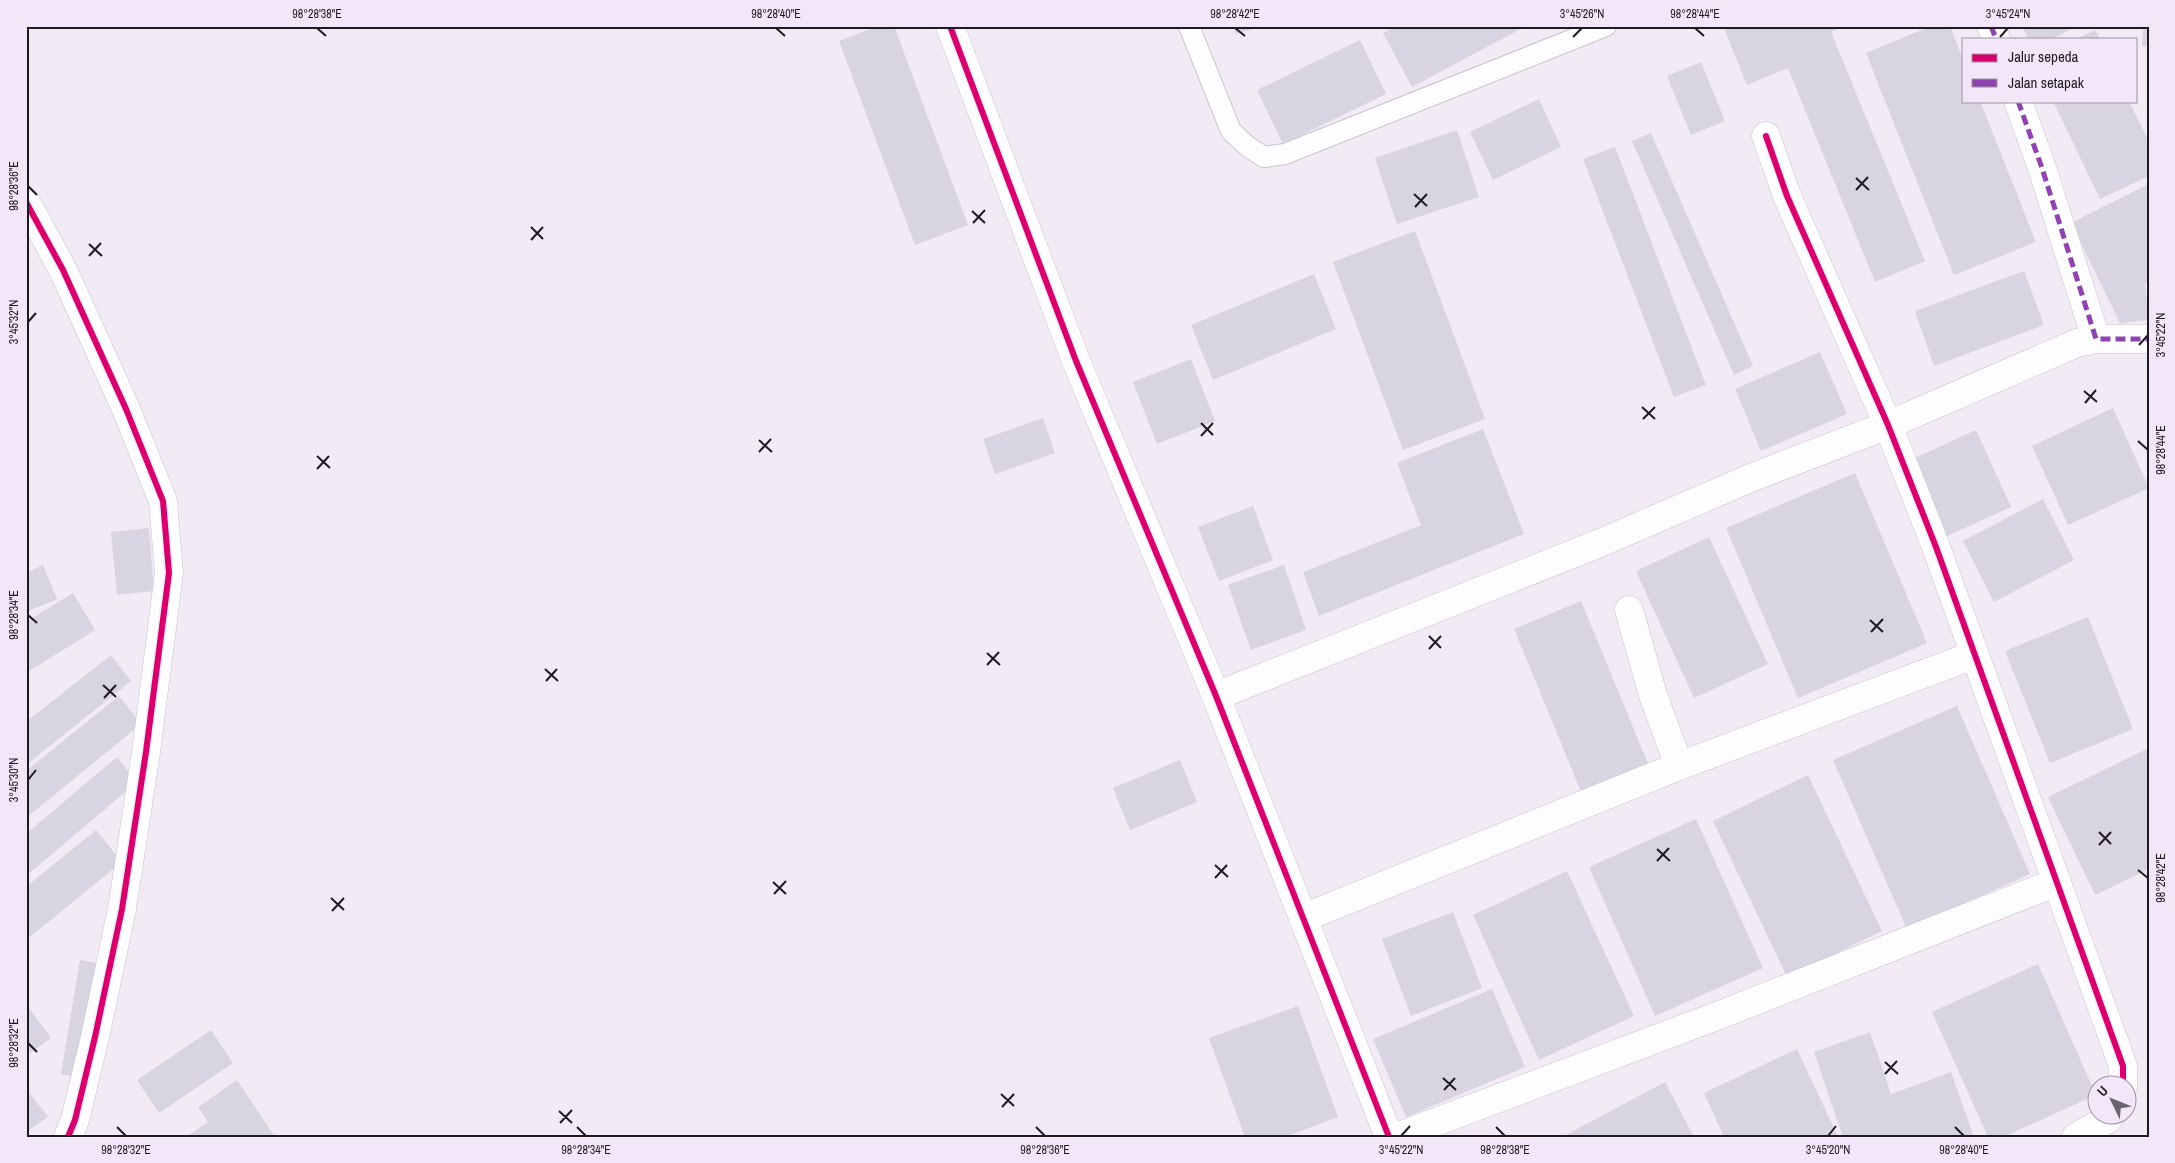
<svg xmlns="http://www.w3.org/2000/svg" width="2175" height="1163" font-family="'Archivo Narrow',sans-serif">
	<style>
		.building { fill: #d8d4e1 }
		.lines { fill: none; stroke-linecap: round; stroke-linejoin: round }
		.lane-casing { stroke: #c9c3cb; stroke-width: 22 }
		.street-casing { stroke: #c9c3cb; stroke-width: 29 }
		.secondary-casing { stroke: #c9c3cb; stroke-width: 29 }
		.lane { stroke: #fdfcfe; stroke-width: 20 }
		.street { stroke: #fdfcfe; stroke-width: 28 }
		.secondary { stroke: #fdfcfe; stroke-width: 28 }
		.quiet { stroke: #8e44ad; stroke-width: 5; stroke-dasharray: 10 5; stroke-linecap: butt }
		.cycleway-casing { stroke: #f3e6f9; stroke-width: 9 }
		.cycleway { stroke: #d6006c; stroke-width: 6 }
		.ticks { fill: none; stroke: #1f1a21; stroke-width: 2 }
		.neatline { fill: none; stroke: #1f1a21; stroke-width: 2 }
		.ticks-label { font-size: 12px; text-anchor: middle; fill: #1f1a21 }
	</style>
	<rect width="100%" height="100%" fill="#f2eaf5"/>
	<g class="building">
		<path d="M878,26H894L968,225L915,245L839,41Z"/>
		<path d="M1234,26H1259V27L1236,34Z"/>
		<path d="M1396,26H1526L1412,87L1383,33Z"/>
		<path d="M1723,26H1846L1831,32L1925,261L1875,282L1788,68L1747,85Z"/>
		<path d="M1931,26H1950L1964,62V101H1980L2036,242L1954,275L1866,53Z"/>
		<path d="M2022,26H2077L2052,39H2028Z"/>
		<path d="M2143,26H2149V46H2142Z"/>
		<path d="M2095,30L2100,39H2077Z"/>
		<path d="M1360,40L1386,94L1283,144L1257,90Z"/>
		<path d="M1701,62L1725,121L1691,135L1667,76Z"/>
		<path d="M1539,99L1561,147L1493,180L1470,132Z"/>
		<path d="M2053,101H2129L2149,142V176L2100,199Z"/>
		<path d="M1457,130L1479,197L1397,224L1375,158Z"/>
		<path d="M1651,133L1753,366L1734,375L1632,141Z"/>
		<path d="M1615,147L1706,385L1674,397L1583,159Z"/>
		<path d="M2149,184V283H2145L2149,320L2120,323L2071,223Z"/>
		<path d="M1415,231L1485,419L1403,450L1333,262Z"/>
		<path d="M2024,271L2044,325L1934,366L1915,311Z"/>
		<path d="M1314,274L1336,329L1213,380L1191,325Z"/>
		<path d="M1820,352L1847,414L1761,451L1735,389Z"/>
		<path d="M1191,359L1215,421L1157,444L1133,382Z"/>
		<path d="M2113,408L2149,488L2068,525L2032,446Z"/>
		<path d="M1043,418L1055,453L995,474L983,439Z"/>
		<path d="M1483,429L1524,534L1319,616L1303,572L1421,525L1397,463Z"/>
		<path d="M1976,430L2011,507L1943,538L1908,461Z"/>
		<path d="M1855,473L1927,643L1798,698L1726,528Z"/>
		<path d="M2043,499L2074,560L1994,602L1963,541Z"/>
		<path d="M1253,506L1273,560L1219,581L1198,527Z"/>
		<path d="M149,528L154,591L117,595L111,532Z"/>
		<path d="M1709,537L1768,664L1694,698L1636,571Z"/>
		<path d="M43,565L57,599L26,612V573Z"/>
		<path d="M1284,565L1306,630L1251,650L1228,585Z"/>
		<path d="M73,593L95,630L26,673V622Z"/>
		<path d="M1581,601L1649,766L1582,794L1514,629Z"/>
		<path d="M2088,617L2133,729L2050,763L2005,651Z"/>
		<path d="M111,655L131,681L26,765V722Z"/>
		<path d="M119,696L141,724L26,818V771Z"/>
		<path d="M1957,706L2030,874L1907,929L1833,760Z"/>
		<path d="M2149,748V869L2095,895L2048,797Z"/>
		<path d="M117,757L137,782L26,876V834Z"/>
		<path d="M1180,760L1197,802L1130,830L1113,788Z"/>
		<path d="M1808,775L1882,931L1787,977L1713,821Z"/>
		<path d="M1696,819L1763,968L1655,1016L1589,867Z"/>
		<path d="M96,830L122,862L26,940V887Z"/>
		<path d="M1567,871L1634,1016L1539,1060L1473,915Z"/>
		<path d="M1453,912L1482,988L1411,1016L1382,939Z"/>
		<path d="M80,960L102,964L83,1078L61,1074Z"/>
		<path d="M2038,964L2096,1095L2003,1137H1988L1932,1012Z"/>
		<path d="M1492,989L1525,1067L1406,1117L1373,1039Z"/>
		<path d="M26,1004L51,1038L26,1056Z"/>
		<path d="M1298,1006L1338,1117L1285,1137H1245L1209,1038Z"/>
		<path d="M211,1030L233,1063L159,1113L137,1080Z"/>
		<path d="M1870,1032L1891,1094L1951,1072L1974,1137H1843L1814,1052Z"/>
		<path d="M1797,1049L1838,1137H1724L1704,1093Z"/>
		<path d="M237,1080L275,1137H186L208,1122L198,1107Z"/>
		<path d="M1665,1082L1694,1137H1562Z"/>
		<path d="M26,1088L48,1117L26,1132Z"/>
	</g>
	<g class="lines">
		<defs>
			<path id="lane" d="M1189,26L1231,131L1247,146L1264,157L1285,154L1606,26"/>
			<g id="street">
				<path d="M1991,26L1996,39"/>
				<path d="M2018,101L2042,168L2096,339"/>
				<path d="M1766,136L1787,196L1888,425L1936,547L2123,1066V1086"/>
				<path d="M26,202L63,270L126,409L163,501L169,573L146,752L122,909L95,1037L75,1120L68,1137"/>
				<path d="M1629,610L1653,695L1679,766"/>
				<path d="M1216,696L1600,543L1753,477L1888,425L2077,343L2096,339H2149"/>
				<path d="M1303,918L1679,766L1974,655"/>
				<path d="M1396,1137L1717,1016L2057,882"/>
				<path d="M2076,1137L2108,1119L2110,1116"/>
			</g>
			<path id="secondary" d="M950,26L1076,361L1216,696L1389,1137"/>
		</defs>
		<use href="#lane" class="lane-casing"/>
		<use href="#street" class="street-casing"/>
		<use href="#secondary" class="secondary-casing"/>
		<use href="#lane" class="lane"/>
		<use href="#street" class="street"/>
		<use href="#secondary" class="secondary"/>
		<g class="quiet">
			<path d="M1991,26L1996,39"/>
			<path d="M2018,101L2042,168L2096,339H2149"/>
		</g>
		<defs>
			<g id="cycleway">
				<path d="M950,26L1076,361L1216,696L1389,1137"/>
				<path d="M1766,136L1787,196L1888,425L1936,547L2123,1066V1086"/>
				<path d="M26,202L63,270L126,409L163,501L169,573L146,752L122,909L95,1037L75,1120L68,1137"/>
			</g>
		</defs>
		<use href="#cycleway" class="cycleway-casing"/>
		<use href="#cycleway" class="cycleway"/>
	</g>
	<path class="ticks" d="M317,28L326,36M776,28L785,36M1235,28L1245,36M1695,28L1704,36M1573,37L1582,28M2000,37L2008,28M1856,178L1869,190M28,186L37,195M1856,190L1868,177M1414,194L1427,206M1415,207L1427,194M972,211L985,223M973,223L985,210M531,227L543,239M531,240L543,227M89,244L102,256M89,256L101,243M28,322L36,313M2139,345L2148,335M2084,391L2097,402M2085,403L2096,390M1642,407L1655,419M1643,419L1655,407M1201,423L1213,435M1201,436L1213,423M759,440L772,452M2138,441L2148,450M759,452L771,439M317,456L330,468M317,469L329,456M28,615L37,623M1870,620L1883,632M1871,632L1883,619M1429,636L1441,648M1429,649L1441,636M987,653L1000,665M987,665L999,652M545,669L558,681M546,681L557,669M103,685L116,697M104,698L116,685M28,780L36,770M2099,832L2111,844M2099,845L2111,832M1657,849L1670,861M1657,861L1669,848M1215,865L1228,877M2138,870L2148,878M1215,878L1227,865M773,882L786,894M774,894L786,881M331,898L344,910M332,911L344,898M28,1043L37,1052M1885,1062L1898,1074M1885,1074L1897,1061M1443,1078L1456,1090M1444,1090L1455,1078M1001,1094L1014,1106M1002,1107L1014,1094M559,1111L572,1123M560,1123L572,1110M117,1127L126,1136M577,1127L586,1136M1036,1127L1045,1136M1496,1127L1505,1136M1955,1127L1964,1136M1401,1136L1410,1126M1828,1136L1836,1126"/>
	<rect width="2175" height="1163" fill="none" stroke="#f3e6f9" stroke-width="55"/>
	<rect x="1962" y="38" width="175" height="65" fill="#f3e6f9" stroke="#9e94a3"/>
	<rect x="1972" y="54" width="25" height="8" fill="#d6006c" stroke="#9e94a3"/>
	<text x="2008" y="62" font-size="15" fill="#1f1a21">Jalur sepeda</text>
	<rect x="1972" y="79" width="25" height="8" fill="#8e44ad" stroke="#9e94a3"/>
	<text x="2008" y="88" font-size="15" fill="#1f1a21">Jalan setapak</text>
	<g transform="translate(2112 1100) rotate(313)"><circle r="24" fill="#f3e6f9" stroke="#9e94a3"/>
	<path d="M0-4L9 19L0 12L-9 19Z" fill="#69636b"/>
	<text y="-8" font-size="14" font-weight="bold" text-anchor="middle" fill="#1f1a21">U</text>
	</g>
	<rect x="28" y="28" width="2120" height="1108" class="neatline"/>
	<g class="ticks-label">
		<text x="317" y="18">98°28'38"E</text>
		<text x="776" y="18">98°28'40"E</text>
		<text x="1235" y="18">98°28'42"E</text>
		<text x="1582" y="18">3°45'26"N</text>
		<text x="1695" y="18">98°28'44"E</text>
		<text x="2008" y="18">3°45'24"N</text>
		<text transform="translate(14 186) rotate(-90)" y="4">98°28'36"E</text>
		<text transform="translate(14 322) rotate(-90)" y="4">3°45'32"N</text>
		<text transform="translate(2161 335) rotate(-90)" y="4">3°45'22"N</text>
		<text transform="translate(2161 450) rotate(-90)" y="4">98°28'44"E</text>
		<text transform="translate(14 615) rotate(-90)" y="4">98°28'34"E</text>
		<text transform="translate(14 780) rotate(-90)" y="4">3°45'30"N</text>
		<text transform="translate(2161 878) rotate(-90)" y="4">98°28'42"E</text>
		<text transform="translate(14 1043) rotate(-90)" y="4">98°28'32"E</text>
		<text x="126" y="1154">98°28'32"E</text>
		<text x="586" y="1154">98°28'34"E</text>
		<text x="1045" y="1154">98°28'36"E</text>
		<text x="1401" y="1154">3°45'22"N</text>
		<text x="1505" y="1154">98°28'38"E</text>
		<text x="1828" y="1154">3°45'20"N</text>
		<text x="1964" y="1154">98°28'40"E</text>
	</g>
</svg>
